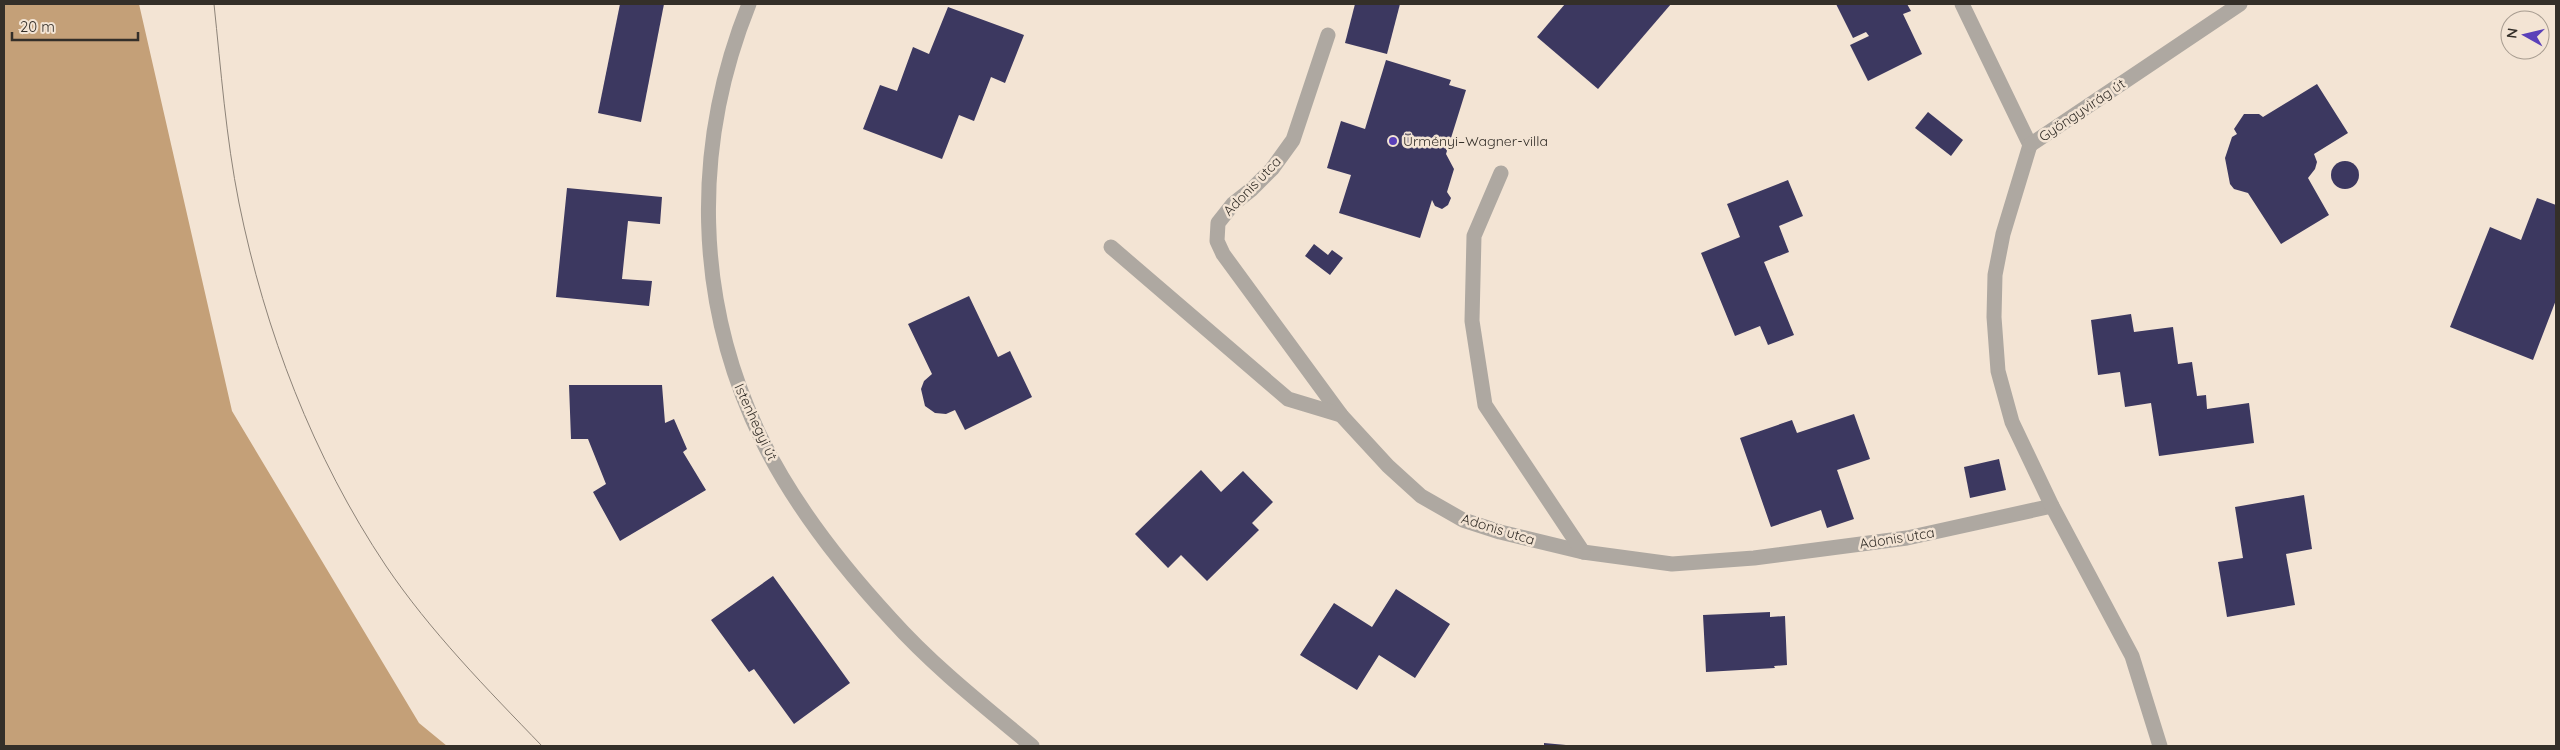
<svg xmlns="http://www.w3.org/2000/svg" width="2560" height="750" font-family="Quicksand,sans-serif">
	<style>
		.forest { fill: #c4a078 }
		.building { fill: #3c3860 }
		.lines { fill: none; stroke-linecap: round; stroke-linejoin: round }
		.minor { stroke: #aea8a1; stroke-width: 15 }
		.tram { stroke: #8d8378; stroke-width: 1 }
		.poi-dot { fill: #5a40b9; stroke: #f3e4d4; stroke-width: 2 }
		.labels { text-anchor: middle; stroke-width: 5; stroke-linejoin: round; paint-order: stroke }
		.street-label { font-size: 14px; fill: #342f29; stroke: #f3e4d4 }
		.poi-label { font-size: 14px; fill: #342f29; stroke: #f3e4d4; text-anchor: start }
	</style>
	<rect width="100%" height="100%" fill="#f3e4d4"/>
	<path class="forest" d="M4,4H139L232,411L419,723L447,746H4Z"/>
	<g class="building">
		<path d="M620,4H664L641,122L598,113Z"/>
		<path d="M1355,4H1400L1387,54L1345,43Z"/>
		<path d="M1565,4H1671L1598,89L1537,37Z"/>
		<path d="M1836,4H1907L1911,11L1903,14L1922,54L1868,81L1850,45L1869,36L1866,32L1853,38Z"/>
		<path d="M948,7L1024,35L1005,83L991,77L974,121L959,115L942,159L863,129L880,85L897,91L913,47L929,54Z"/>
		<path d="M1386,60L1451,80L1449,85L1466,90L1446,154L1454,169L1447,192L1451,198L1448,205L1442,209L1435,206L1432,200L1420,238L1339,213L1351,175L1327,168L1341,121L1365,129Z"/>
		<path d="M2317,84L2348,133L2314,154L2317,162L2315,169L2308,178L2329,215L2281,244L2248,193L2234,189L2230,184L2225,158L2232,137L2237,134L2234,129L2244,114H2259L2263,117Z"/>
		<path d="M1928,112L1963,140L1951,156L1915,128Z"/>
		<circle cx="2345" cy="175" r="14"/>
		<path d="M1788,180L1803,216L1779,226L1789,252L1764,262L1794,335L1768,345L1760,326L1735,336L1701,253L1740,237L1727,204Z"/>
		<path d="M567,188L662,197L660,224L628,221L622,279L652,281L649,306L556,297Z"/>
		<path d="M2537,198L2556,205V300L2533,360L2450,327L2490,227L2521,240Z"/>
		<path d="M1314,244L1328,255L1332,250L1343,258L1330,275L1305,256Z"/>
		<path d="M969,296L998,357L1010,351L1032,397L965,430L955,410L946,414L935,413L925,406L921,389L924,381L932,374L908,324Z"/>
		<path d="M2131,314L2134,332L2173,327L2178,364L2192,362L2197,396L2206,395L2207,409L2249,403L2254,443L2159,456L2151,403L2125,407L2120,372L2098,375L2091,320Z"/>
		<path d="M569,385H662L665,423L674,419L687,449L683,452L706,490L620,541L593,492L606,484L588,439H571Z"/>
		<path d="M1854,414L1870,459L1837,470L1854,519L1827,528L1821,510L1771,527L1740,438L1792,420L1797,433Z"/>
		<path d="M1999,459L2006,490L1970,498L1964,467Z"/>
		<path d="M1201,470L1221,492L1243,471L1273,502L1252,523L1259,530L1207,581L1181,555L1168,568L1135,534Z"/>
		<path d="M2304,495L2312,549L2286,554L2295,605L2227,617L2218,562L2243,558L2235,507Z"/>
		<path d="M773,576L850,683L794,724L754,669L749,672L711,620Z"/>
		<path d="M1396,589L1450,624L1415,678L1379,655L1357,690L1300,655L1334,603L1372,627Z"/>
		<path d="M1770,612V617L1785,616L1787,665L1774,666L1775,668L1706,672L1703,615Z"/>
		<path d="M1544,743L1566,745L1565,746H1544Z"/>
	</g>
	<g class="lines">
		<g class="minor">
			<path d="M749,4C692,146 694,301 762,440C794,505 842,566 891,619C933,666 984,706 1032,746"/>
			<path d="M1962,4L2030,145"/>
			<path d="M1328,35L1293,140L1272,169L1252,189L1233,204L1218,223L1217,241L1223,254L1341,415L1388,466L1421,496L1463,520L1500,532L1583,552L1672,564L1754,558L1907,538L2052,506"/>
			<path d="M2030,145L2003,234L1995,275L1994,317L1998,371L2012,422L2052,506L2132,656L2160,746"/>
			<path d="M2030,145L2240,4"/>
			<path d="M1501,173L1474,236L1472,321L1485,405L1583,552"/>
			<path d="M1111,247L1288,399L1341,415"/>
		</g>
		<path class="tram" d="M214,4C221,70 226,138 239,203C265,331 313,457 386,566C430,631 487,689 542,746"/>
	</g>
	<circle class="poi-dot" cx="1393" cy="141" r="5"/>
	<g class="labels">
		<g class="street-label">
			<text transform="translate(2082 110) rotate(-34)" y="5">Gyöngyvirág út</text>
			<text transform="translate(1252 186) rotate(-46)" y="5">Adonis utca</text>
			<text transform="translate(756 422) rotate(65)" y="5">Istenhegyi út</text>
			<text transform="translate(1498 529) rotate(17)" y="5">Adonis utca</text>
			<text transform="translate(1897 538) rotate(-9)" y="5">Adonis utca</text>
		</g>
		<g class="poi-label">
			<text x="1403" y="146">Ürményi–Wagner-villa</text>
		</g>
	</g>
	<rect width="2560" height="750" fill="none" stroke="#342f29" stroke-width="10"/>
	<g transform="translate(2525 35) rotate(278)"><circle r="24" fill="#f3e4d4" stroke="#a79c90"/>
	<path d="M0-4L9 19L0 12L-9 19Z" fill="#5a40b9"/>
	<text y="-8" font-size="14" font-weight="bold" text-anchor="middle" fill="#342f29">N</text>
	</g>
	<path d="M12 32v8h126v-8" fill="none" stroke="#342f29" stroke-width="2.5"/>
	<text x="20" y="32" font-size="15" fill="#342f29" stroke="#f3e4d4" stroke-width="4" paint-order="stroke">20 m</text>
</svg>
